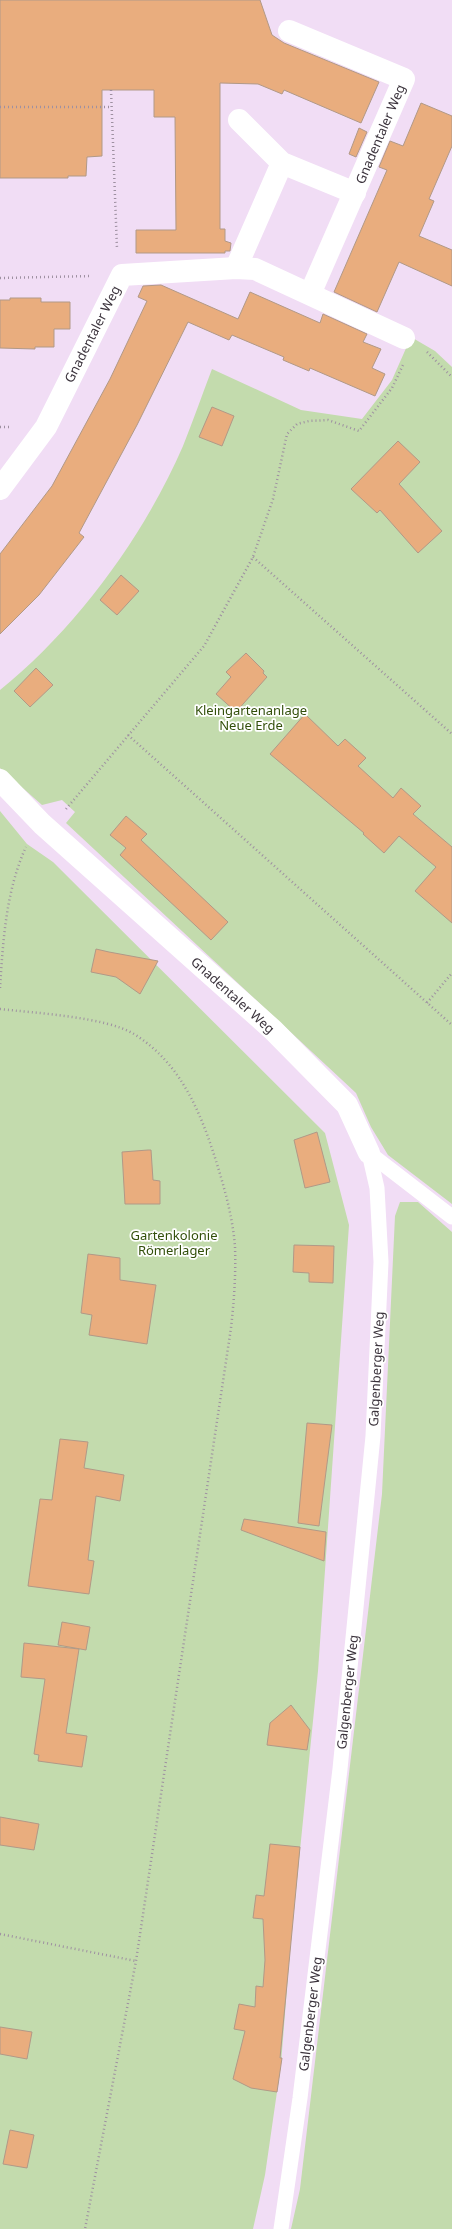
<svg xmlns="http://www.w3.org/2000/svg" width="452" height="2229" font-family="'Noto Sans',sans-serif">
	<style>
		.green { fill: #c3dbad }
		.building { fill: #e9ad7e; stroke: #b19987 }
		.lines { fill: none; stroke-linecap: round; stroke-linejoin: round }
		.path { stroke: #9e90a1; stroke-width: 2.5; stroke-dasharray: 1 3; stroke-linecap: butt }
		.lane { stroke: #fff; stroke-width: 15 }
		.street { stroke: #fff; stroke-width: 22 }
		.labels { text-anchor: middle; stroke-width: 3.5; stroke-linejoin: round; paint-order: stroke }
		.street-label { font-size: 13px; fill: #3b333c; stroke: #fff }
		.park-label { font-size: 13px; fill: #324f0a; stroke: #fff }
	</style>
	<rect width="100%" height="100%" fill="#f1ddf5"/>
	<g class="green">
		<path d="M411,337L435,351L452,367V1204L388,1155L371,1127L356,1093L66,823L75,812L62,800L42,805L0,768V690C76,629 144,536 183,446C193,421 202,395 212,369L301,410L362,419L392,380Z"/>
		<path d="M0,811L27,844L53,862L325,1133L349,1225L318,1671L290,1950L281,2064L265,2175L253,2229H0Z"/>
		<path d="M400,1202H418L452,1232V2229H291L300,2189L382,1494L395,1216Z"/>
	</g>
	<g class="building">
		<path d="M0,0H260L272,35L284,43L379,82L361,123L284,90L282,94L258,84L220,83V229H225V241L231,243L230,251H225V253H136V230H176L175,117H154V90H102V156L87,157L86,176H68V178H0Z"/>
		<path d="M421,103L452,116V146L429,199L434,201L419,236L452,250V286L399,262L377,312L334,292L387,170L379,167L390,141L403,146Z"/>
		<path d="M359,128L367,132L356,157L349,154Z"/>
		<path d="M161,285L238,319L250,292L320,323L323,314L367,334L363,342L381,349L372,368L385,374L375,396L310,368L309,371L283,360L284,357L232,335L229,340L188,322L137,425L79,533L84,537L39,595L0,634V554L52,486L110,379L147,301L138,297L143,286Z"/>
		<path d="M10,298H41V302H70V329H54V347H35V349L0,348V300H10Z"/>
		<path d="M212,407L234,416L222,446L199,437Z"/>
		<path d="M398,441L420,462L399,484L442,531L418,553L380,510L377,513L351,489Z"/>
		<path d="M121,575L139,591L117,615L100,600Z"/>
		<path d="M246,653L264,671L263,673L267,677L236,712L216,694L231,677L226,672Z"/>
		<path d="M36,668L53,685L30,707L14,691Z"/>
		<path d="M305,714L338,746L345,739L366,758L358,766L393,798L401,788L421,806L413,814L452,847V923L415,891L436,867L399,836L384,853L363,834L364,833L270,754Z"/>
		<path d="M126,816L147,834L141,840L228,922L211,940L120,855L126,848L110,835Z"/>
		<path d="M96,949L109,952L158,961L140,994L116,977L91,972Z"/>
		<path d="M317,1132L330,1182L305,1188L294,1140Z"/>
		<path d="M148,1150H151L153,1180L160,1181V1204H125L122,1152Z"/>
		<path d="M294,1245L334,1246L333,1283L309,1282V1273L293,1272Z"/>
		<path d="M88,1254L120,1258V1280L156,1285L147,1344L89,1335L92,1315L81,1313Z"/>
		<path d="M307,1423L332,1425L319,1526L298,1523Z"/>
		<path d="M60,1439L88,1442L84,1468L124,1475L120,1501L96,1496L88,1560L94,1561L89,1594L28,1586L40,1499L52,1500Z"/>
		<path d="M244,1519L326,1532L324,1561L241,1530Z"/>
		<path d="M62,1622L90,1627L86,1650L58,1645Z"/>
		<path d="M24,1643L79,1649L66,1733L87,1736L82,1767L38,1761L39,1755L34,1754L45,1679L21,1677Z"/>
		<path d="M291,1705L310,1730L307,1750L267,1745L270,1723Z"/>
		<path d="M0,1817L39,1824L34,1850L0,1845Z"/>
		<path d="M270,1844L300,1847L280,2058H282L277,2092L251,2088L233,2079L245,2031L234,2029L239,2004L255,2007L256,1986L263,1987L265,1960L263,1919L253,1918L256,1895L264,1896Z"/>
		<path d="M0,2027L32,2032L27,2059L0,2054Z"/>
		<path d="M10,2130L34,2135L27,2168L3,2164Z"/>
	</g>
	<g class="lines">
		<g class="path">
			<path d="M111,90L117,249"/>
			<path d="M0,107H112"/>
			<path d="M0,278L92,276"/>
			<path d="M427,352L452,377"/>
			<path d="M0,427H11"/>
			<path d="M253,557L452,734"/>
			<path d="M128,735L452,1025"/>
			<path d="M66,809L204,646L253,557L273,499L287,434L297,424L309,421L328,420L359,431L392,388L403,365"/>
			<path d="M0,988C3,941 6,890 26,847"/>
			<path d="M427,1003L452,973"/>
			<path d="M0,1009C35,1013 106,1017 134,1034C181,1063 201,1113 217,1164C225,1190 233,1219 235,1247C236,1274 234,1301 231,1328L136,1961L85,2229"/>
			<path d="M0,1934L136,1961"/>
		</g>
		<g class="lane">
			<path d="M369,1153L452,1217"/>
			<path d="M281,2229L300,2098L340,1769L373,1436L381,1262L377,1188L369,1153"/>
		</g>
		<g class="street">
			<path d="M289,31L404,79L310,294"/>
			<path d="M239,120L282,163L355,193"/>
			<path d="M236,268L282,163"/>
			<path d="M0,489L46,427L122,275L236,268L255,269L404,338"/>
			<path d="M0,780L42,824L273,1030L347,1105L369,1153"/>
		</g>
	</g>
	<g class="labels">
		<g class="street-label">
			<text transform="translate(380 134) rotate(-67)" y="5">Gnadentaler Weg</text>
			<text transform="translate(92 334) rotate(-63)" y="5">Gnadentaler Weg</text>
			<text transform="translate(233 995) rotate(42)" y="5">Gnadentaler Weg</text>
			<text transform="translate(376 1369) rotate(-87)" y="5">Galgenberger Weg</text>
			<text transform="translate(347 1692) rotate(-84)" y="5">Galgenberger Weg</text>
			<text transform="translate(310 2014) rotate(-83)" y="5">Galgenberger Weg</text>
		</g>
		<g class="park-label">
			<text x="251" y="715">Kleingartenanlage<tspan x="251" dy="15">Neue Erde</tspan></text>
			<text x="174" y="1240">Gartenkolonie<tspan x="174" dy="15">Römerlager</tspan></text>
		</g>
	</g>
</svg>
